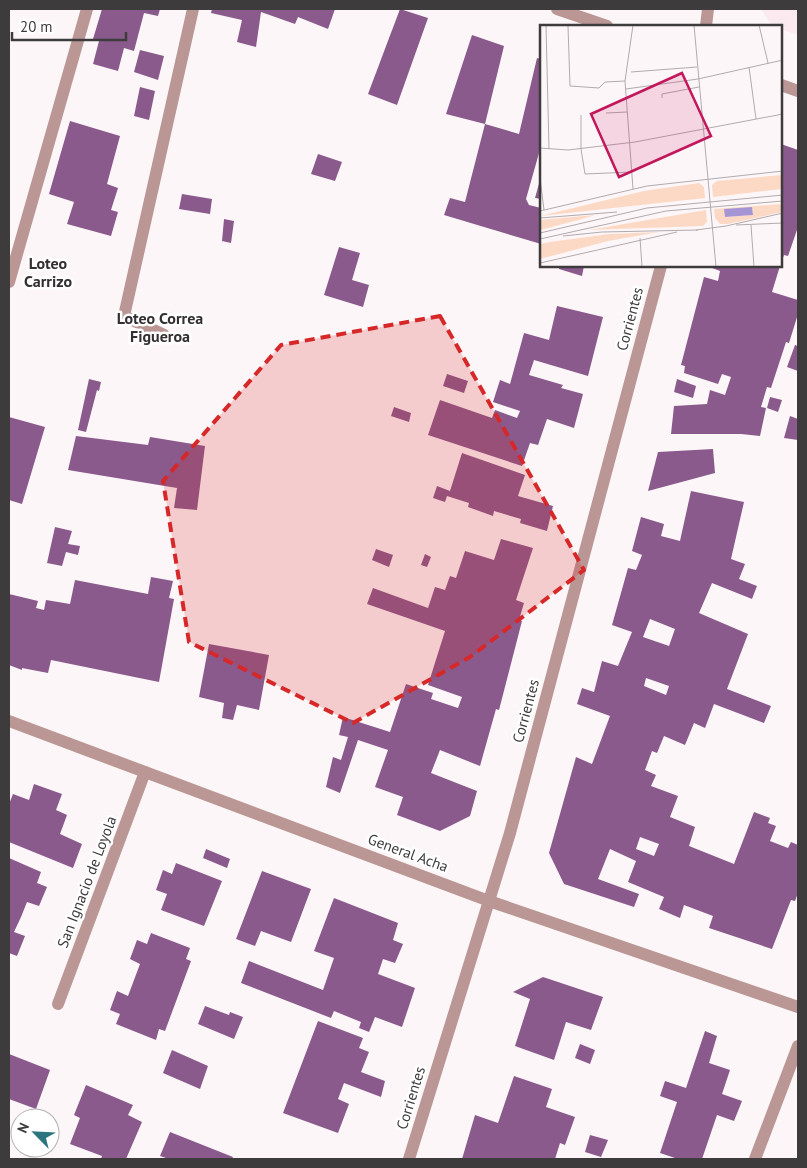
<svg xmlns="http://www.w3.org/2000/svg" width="807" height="1168" font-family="'PT Sans',sans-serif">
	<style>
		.built { fill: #faeaf0 }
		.building { fill: #8a5a8c; fill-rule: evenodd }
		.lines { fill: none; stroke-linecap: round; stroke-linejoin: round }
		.minor { stroke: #ba9794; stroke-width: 12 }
		.marked { fill: #d62828; fill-opacity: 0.2; stroke: #d62828; stroke-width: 4; stroke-dasharray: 10 6; stroke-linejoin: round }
		.labels { text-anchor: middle; stroke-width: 5; stroke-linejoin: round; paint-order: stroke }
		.street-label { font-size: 15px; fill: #3e3b3c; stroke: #fff }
		.neighbourhood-label { font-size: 16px; font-weight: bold; fill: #342f31; stroke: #fff }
		.inset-road { fill: none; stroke: #b1abad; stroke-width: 1 }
		.view { fill: #c2185b; fill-opacity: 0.15; stroke: #c2185b; stroke-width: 2.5 }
		.inset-edge { fill: none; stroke: #3e3b3c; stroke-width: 2.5 }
	</style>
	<rect width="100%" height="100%" fill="#fdf6f8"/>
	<path class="built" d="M761,9H798V35L781,29V26H772Z"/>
	<g class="building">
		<path d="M102,9H160L158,16L144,13L134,51L124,48L118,71L93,64L99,41L93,39Z"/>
		<path d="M212,9H335L328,29L298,17L295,24L261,12L256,47L237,42L242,20L211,13Z"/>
		<path d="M400,9L428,18L397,105L368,94Z"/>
		<path d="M472,35L504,46L485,124L446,114Z"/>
		<path d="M140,50L164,56L158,80L134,72Z"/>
		<path d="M537,58L541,59V146L526,199L529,205L541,208V244L444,215L450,198L465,202L485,124L519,134Z"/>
		<path d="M140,87L155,91L149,120L134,116Z"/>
		<path d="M70,121L120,136L107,184L118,188L111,210L118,212L111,236L67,224L74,202L49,194Z"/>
		<path d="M781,144L798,150V227L788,256L784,255L781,263Z"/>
		<path d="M318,154L342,162L335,181L311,174Z"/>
		<path d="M540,180H541V199L535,198Z"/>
		<path d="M182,194L212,199L210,214L179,209Z"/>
		<path d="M224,219L234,221L231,243L222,241Z"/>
		<path d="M339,247L360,253L352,280L369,285L363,307L324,295Z"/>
		<path d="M559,266H584L582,276L559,269Z"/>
		<path d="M707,266H780L772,292L798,300V314L789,343L786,342L771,388L767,387L761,407L766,408L760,436L741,434H671L674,406L707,404L710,390L725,395L731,377L722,374L718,384L684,373L685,366L681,365L704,277L718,281L720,271Z"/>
		<path d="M557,306L603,317L588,376L534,360L529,375L563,385L561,388L583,394L574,428L547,419L538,445L530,443L522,466L428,435L440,400L492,418L495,410L517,418L520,411L493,402L500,380L510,384L524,333L549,340Z"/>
		<path d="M795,345L798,346V371L787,367Z"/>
		<path d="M447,374L468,381L464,393L443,386Z"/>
		<path d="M89,379L101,382L99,391L97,390L86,432L78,430Z"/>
		<path d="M677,379L696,386L693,398L674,392Z"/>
		<path d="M770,397L782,400L778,412L767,408Z"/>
		<path d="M394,407L411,413L409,422L391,416Z"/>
		<path d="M790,416L798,419V440L784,438Z"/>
		<path d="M9,417L45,427L22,504L9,500Z"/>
		<path d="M76,436L148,445L150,437L205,446L197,510L174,508L177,488L68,470Z"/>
		<path d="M713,449L715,473L648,491L658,452Z"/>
		<path d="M462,453L525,475L518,496L553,506L547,531L520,523L521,519L494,511L493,516L468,507L469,503L447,496L445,502L433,498L437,486L450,491Z"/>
		<path d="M691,491L744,502L731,559L745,564L739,579L757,586L752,599L712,583L699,613L748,634L727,689L771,706L764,723L714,704L705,728L694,723L685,745L664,736L657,753L652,751L645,770L656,775L651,786L678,796L670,817L695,827L689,846L734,864L754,812L770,818L768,823L776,826L770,841L788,848L791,842L798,845V893L795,901L791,900L772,949L709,928L713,916L684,905L680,918L659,909L664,897L628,882L636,861L610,849L598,879L639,894L634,907L564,884L549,853L576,757L592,764L610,716L577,704L582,688L594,692L602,661L618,666L632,632L612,625L628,568L636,570L642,555L632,551L641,517L664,524L661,536L680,541ZM650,619L675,629L669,646L643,637ZM646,678L669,686L666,695L644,686ZM640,837L659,844L654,856L636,849Z"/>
		<path d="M55,527L72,531L68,544L80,546L78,555L66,552L62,566L47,563Z"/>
		<path d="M501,539L533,548L516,600L524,603L519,620L522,621L499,710L496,709L480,766L440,750L431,773L477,791L470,816L440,831L397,815L403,797L375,787L388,750L358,740L340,793L326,787L333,757L341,760L348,737L339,735L343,717L390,732L406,684L433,693L431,699L458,708L462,697L428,685L445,631L367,604L373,588L428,608L435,587L445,590L450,576L456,578L465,551L494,560Z"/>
		<path d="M376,549L393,555L389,567L372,560Z"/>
		<path d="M425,554L431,557L427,567L421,565Z"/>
		<path d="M151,577L173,581L169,598L174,599L159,682L51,660L48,673L22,668V670L9,665V594L38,601L36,608L44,610L46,600L70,604L75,580L148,594Z"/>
		<path d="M209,644L269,655L259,710L237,705L233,720L222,718L224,703L199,697Z"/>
		<path d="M34,784L62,794L56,810L67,815L60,834L82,844L73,868L9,842V804L13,794L29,800Z"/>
		<path d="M206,849L230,859L227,868L203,858Z"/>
		<path d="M9,858L41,872L37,883L47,887L39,906L27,902L21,917L14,932L25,936L17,956L9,953Z"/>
		<path d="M176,863L222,881L204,926L161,910L167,894L156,890L163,870L172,874Z"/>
		<path d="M262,871L311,889L291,942L261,931L255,946L236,939Z"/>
		<path d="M334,898L398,923L393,940L403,944L395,963L383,959L378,974L415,988L402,1027L375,1017L369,1032L359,1028L361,1022L334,1011L331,1018L241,983L249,961L323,990L334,958L314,951Z"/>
		<path d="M151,933L190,948L186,959L191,961L165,1031L159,1029L156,1040L116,1024L120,1014L110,1010L117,991L128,996L140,964L130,959L137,940L147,944Z"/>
		<path d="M543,977L603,997L591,1030L566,1022L554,1060L515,1046L530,999L513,992Z"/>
		<path d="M205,1006L229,1015L230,1012L243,1017L234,1039L198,1024Z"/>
		<path d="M318,1021L363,1038L359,1048L369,1052L361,1072L385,1081L381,1097L344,1083L338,1099L349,1104L338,1133L283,1113Z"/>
		<path d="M705,1031L717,1036L709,1063L730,1070L722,1094L742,1101L734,1121L717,1115L702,1159H678L660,1153L677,1102L660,1096L665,1081L686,1088Z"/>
		<path d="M580,1044L595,1050L590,1064L575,1058Z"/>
		<path d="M172,1050L208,1066L200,1089L163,1073Z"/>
		<path d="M9,1054L50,1070L36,1109L9,1099Z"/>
		<path d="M514,1076L552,1089L546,1107L575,1117L565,1145L560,1143L555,1159H462L475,1115L498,1123Z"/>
		<path d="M86,1085L133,1105L128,1115L142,1122L126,1159H101L102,1156L70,1144L80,1118L74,1115Z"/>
		<path d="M170,1132L233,1157L232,1159H169L160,1156Z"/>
		<path d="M590,1135L608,1140L601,1157L585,1152Z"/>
	</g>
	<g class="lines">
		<g class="minor">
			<path d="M557,9L607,26"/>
			<path d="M706,26L708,9"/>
			<path d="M781,85L798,91"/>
			<path d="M9,282L87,9"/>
			<path d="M164,335L124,316L193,9"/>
			<path d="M9,721L489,901L798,1007"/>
			<path d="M58,1004L145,772"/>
			<path d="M409,1159L510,833L661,266"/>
			<path d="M755,1159L798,1046"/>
		</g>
	</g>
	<path class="marked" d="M440,316L584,570L470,657L353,723L189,642L163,481L281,345Z"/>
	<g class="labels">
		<g class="street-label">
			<text transform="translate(630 319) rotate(-75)" y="5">Corrientes</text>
			<text transform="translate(526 711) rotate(-75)" y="5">Corrientes</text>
			<text transform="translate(408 853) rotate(20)" y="5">General Acha</text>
			<text transform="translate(87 882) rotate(-69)" y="5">San Ignacio de Loyola</text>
			<text transform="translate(411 1098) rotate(-73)" y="5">Corrientes</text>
		</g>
		<g class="neighbourhood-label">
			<text x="48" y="269">Loteo<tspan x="48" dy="18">Carrizo</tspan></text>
			<text x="160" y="324">Loteo Correa<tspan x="160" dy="18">Figueroa</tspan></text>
		</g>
	</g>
	<g transform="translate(540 25)">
		<rect width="242" height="242" fill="#fdf6f8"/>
		<path d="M242,150V164L173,172L172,160L177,156ZM159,158L164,162L165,173L0,191L104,166ZM242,179V187L188,199H180L175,193L174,184ZM212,183L213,190L185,192V184ZM166,185L167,197L163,201L49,205ZM55,190L42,194L0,205V195ZM119,207L68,216L0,234V219L10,217L69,209Z" fill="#fcd9c4" fill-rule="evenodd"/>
		<path d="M212,182L213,190L185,192L184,184Z" fill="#a595d5"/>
		<path class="inset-road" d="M6,0L9,124M93,0L85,56L93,164M154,0L176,242M219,0L228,38M28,1L30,61L59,63L65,57L85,56M209,42L216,94M91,47L157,42M86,64L158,54L243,35M122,73V69L159,62M66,88L87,87M41,90V124M0,123L28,125L95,117L243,89M41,124L45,149L92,147M0,153L4,185M0,186L107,161L243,146M0,193L77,187M196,200L243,198M211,200L214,242M186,201L243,188M156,205L186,201M0,208L107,183L243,170M23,211L62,207L158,205M100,213L102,242M0,214L126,186L243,176M0,238L137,207"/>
		<path class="view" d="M142,48L171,111L79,152L51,89Z"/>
		<rect width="242" height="242" class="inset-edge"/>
	</g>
	<rect width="807" height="1168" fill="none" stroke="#3e3b3c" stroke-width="20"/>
	<g transform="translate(35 1133) rotate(294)"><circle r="24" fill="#ffffff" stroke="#b2b1b1"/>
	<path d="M0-4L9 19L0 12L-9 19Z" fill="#2d757e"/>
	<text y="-8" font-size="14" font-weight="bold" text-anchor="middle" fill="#3e3b3c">N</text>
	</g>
	<path d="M12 32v8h114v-8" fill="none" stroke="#3e3b3c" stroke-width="2.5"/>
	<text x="20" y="32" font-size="15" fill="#3e3b3c" stroke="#ffffff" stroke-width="4" paint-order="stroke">20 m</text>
</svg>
